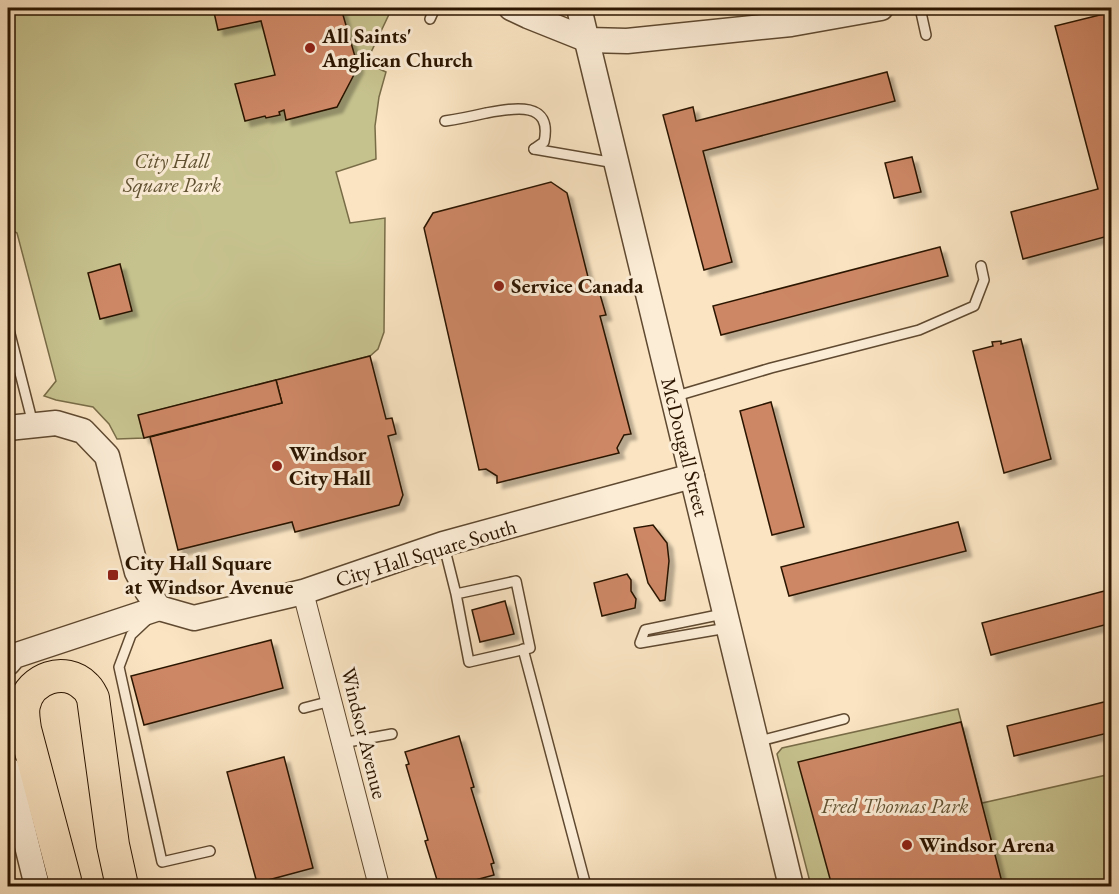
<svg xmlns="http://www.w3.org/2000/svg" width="1119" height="894" font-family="'EB Garamond',serif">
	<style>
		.green { fill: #c6c28e; stroke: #786c47; stroke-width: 1.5 }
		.building { fill: #cd8765; stroke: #2b1500; stroke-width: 1.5; filter: url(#shadow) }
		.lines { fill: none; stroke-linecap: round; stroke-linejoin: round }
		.service-casing { stroke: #5f4930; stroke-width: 12 }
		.minor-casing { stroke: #5f4930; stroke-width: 22 }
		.tertiary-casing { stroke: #5f4930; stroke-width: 27 }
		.primary-casing { stroke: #2b1500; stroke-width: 34 }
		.service { stroke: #fcedd7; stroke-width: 9 }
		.minor { stroke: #fcedd7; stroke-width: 20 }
		.tertiary { stroke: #fcedd7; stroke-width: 24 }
		.primary { stroke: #fae4c2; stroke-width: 32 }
		.poi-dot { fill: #8f2418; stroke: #fcedd7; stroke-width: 2 }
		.labels { text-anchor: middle; stroke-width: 6; stroke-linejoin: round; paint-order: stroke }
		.poi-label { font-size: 21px; font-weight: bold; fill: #2b1500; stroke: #fcedd7; text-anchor: start }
		.park-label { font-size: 21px; font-style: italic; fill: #615232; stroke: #fcedd7 }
		.street-label { font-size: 21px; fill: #2b1500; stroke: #fcedd7 }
	</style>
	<defs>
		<filter id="shadow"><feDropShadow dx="5.5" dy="5.5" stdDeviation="1.5" flood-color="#0004"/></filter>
	</defs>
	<rect width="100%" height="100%" fill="#fae4c2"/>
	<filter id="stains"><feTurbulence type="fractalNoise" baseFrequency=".00333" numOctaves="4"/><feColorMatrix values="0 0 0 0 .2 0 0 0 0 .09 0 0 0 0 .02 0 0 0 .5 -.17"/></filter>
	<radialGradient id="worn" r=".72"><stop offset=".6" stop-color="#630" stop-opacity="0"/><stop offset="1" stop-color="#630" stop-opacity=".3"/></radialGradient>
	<g class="green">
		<path d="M8,8H392L366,63L386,72L379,97L375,126L376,159L336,172L350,223L385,218L384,332L378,349L370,356L139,415L144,438L117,439L109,424L93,407L56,400L44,396L56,381L17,233L8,228Z"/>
		<path d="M958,709L982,803L1111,774V886H811L777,754L782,748Z"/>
	</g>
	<g class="building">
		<path d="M213,8H341L358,67L337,107L286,120L284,110L279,112L280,115L266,118L265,116L245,121L235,84L275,75L261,21L218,30Z"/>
		<path d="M1112,12V235L1023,259L1011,212L1098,189L1055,26Z"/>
		<path d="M887,72L895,101L703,151L732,262L704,270L663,115L693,107L696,121Z"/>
		<path d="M912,157L921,192L894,198L885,163Z"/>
		<path d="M551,182L567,193L592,293L599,291L606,315L600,316L631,434L624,435L617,448L619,453L497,483V476L486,469L479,470L424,228L433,213Z"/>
		<path d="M940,247L948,276L721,335L713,306Z"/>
		<path d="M120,264L132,311L100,319L88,273Z"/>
		<path d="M1021,339L1051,459L1004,473L973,351L993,346L992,342L1001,341V344Z"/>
		<path d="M370,356L386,419L392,418L396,434L388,436L403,495L399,505L295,532L292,522L178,550L150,437L282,403L276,380Z"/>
		<path d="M276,380L282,403L144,438L138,415Z"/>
		<path d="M771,402L804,527L772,535L740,411Z"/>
		<path d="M958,522L966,551L789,596L781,567Z"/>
		<path d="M653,525L667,543L669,561L665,600L660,601L648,583L634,528Z"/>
		<path d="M627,574L631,580V591L636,599L635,608L602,616L594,583Z"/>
		<path d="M1112,589V623L991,655L982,623Z"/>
		<path d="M505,601L514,634L480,642L472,610Z"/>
		<path d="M271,640L283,688L144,725L131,676Z"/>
		<path d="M1112,700V732L1014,756L1007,726Z"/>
		<path d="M961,722L1003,886H832L798,762Z"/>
		<path d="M459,736L474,787L471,788L494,863L491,864L494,875L453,886H441L439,879L437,880L425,841L428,840L406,765L409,764L405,752Z"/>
		<path d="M284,757L313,868L257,883L227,772Z"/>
	</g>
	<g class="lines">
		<defs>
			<g id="service">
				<path d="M920,8L926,35"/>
				<path d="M430,19L435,8"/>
				<path d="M445,121C459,119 473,116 486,113C513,108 553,100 544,142L534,149"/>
				<path d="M534,149L615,163"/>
				<path d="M8,326L33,424"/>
				<path d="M673,397L771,368L919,330L974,306L984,280L981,266"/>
				<path d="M444,546L456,594L469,662L530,648L516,581L456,594"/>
				<path d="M723,614L645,630L640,643L727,628"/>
				<path d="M148,619L131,635L119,667L162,862L210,851"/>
				<path d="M523,649L586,886"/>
				<path d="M304,708L331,701"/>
				<path d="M756,742L844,719"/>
				<path d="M342,743L392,734"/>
			</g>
			<path id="minor" d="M303,592L379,886"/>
			<g id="tertiary">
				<path d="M511,8L528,16L588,40L627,41L791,24L881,8"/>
				<path d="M579,8L791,886"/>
				<path d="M8,428L56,423L83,431L107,456L137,572L147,591L159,608"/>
				<path d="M159,608L194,618L303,592L443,544L692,476"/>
				<path d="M8,663L14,656L159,608"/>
				<path d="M8,769L37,886"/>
			</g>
			<path id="primary" d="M65,886V880L25,729C24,721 22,713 24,705C30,678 65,666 85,686C89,689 91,694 93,698L113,845L122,886"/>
		</defs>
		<use href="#service" class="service-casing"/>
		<use href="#minor" class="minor-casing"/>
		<use href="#tertiary" class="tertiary-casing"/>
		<use href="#primary" class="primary-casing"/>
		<use href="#service" class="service"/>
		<use href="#minor" class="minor"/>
		<use href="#tertiary" class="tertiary"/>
		<use href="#primary" class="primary"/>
	</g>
	<g class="poi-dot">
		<circle cx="310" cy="48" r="6"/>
		<circle cx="499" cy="286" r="6"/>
		<circle cx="277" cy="466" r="6"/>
		<rect x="107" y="569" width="12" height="12" rx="3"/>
		<circle cx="907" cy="845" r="6"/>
	</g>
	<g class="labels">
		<g class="poi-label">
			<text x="322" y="43">All Saints'<tspan x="322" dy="24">Anglican Church</tspan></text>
			<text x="511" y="293">Service Canada</text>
			<text x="289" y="461">Windsor<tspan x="289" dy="24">City Hall</tspan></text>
			<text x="125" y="570">City Hall Square<tspan x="125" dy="24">at Windsor Avenue</tspan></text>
			<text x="919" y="852">Windsor Arena</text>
		</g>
		<g class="park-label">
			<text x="172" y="168">City Hall<tspan x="172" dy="24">Square Park</tspan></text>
			<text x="895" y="813">Fred Thomas Park</text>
		</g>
		<g class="street-label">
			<text transform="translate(685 447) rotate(76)" y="7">McDougall Street</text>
			<text transform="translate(426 553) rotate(-17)" y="7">City Hall Square South</text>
			<text transform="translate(364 733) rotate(76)" y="7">Windsor Avenue</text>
		</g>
	</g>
	<rect width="1119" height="894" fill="none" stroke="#fae4c2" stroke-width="30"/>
	<rect x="9" y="9" width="1101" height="876" fill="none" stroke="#2b1500" stroke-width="3"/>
	<rect x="15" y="15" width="1089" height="864" fill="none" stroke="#2b1500" stroke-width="1.5"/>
	<rect width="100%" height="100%" filter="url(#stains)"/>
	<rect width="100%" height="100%" fill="url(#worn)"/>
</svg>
